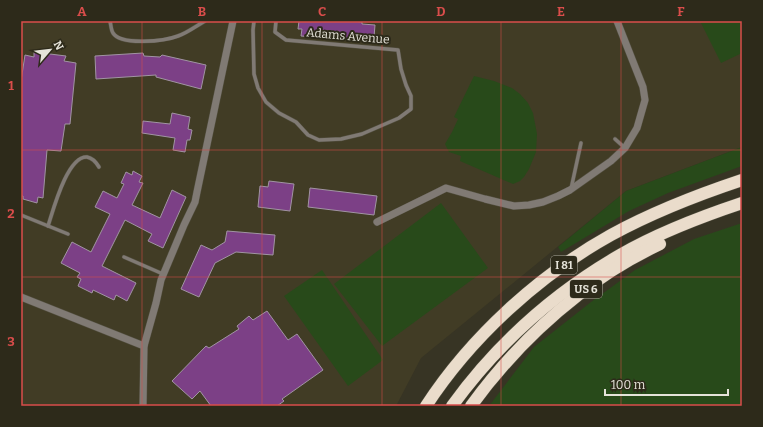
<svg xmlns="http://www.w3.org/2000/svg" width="763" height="427" font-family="Bitter,serif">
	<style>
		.built { fill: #413c25 }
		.green { fill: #284a1a }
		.building { fill: #7c4086; stroke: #a194a3 }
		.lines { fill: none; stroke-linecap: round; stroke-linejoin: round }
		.lane-casing { stroke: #535041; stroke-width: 4.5 }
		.street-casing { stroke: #535041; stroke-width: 8 }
		.highway-casing { stroke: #535041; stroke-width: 13 }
		.lane { stroke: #807a74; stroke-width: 3.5 }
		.street { stroke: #807a74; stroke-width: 7 }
		.highway { stroke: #eadccb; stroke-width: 12 }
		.grid { fill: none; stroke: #d94d4b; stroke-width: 1; stroke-opacity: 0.55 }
		.labels { text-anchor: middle; stroke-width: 4; stroke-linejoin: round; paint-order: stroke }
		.shield { fill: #2d2a1a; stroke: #aeaca0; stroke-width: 1 }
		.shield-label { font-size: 11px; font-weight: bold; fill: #e5e3d9 }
		.street-label { font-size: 12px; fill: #e5e3d9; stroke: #2d2a1a }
		.neatline { fill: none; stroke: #d94d4b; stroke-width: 1.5 }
		.grid-label { font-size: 13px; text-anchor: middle; font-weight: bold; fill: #d94d4b }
	</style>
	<rect width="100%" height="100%" fill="#373424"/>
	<path class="built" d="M21,21H742V147L626,191L421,358L396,406H21Z"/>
	<g class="green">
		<path d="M700,21H742V53L721,63Z"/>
		<path d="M474,76L494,81L512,88L520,94L528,103L533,113L537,134L536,152L529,169L524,177L520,181L513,184L460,161L461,156L449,152L445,144L452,132L458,119L454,117Z"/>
		<path d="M742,147V166L668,193L629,211L561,252L558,247L626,191Z"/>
		<path d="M441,203L488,268L382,346L334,284Z"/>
		<path d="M742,223V406H489L534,347L591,302L635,270L694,239Z"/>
		<path d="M322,270L383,360L348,386L284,296Z"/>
	</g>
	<g class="building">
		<path d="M299,21H353L362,22V24L375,25L374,37L361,36V41L301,36L302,29H298Z"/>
		<path d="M34,52L66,56L64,61L76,63L70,124H65L61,151L47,150L43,198L38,197L37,203L23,199V196H21V81L25,55L34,57Z"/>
		<path d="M143,53L144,56L160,57L162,55L206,65L201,89L156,77V75L96,79L95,56Z"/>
		<path d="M172,113L190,117L188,129L192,130L190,140H187L185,152L173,150L175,138L142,133L143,121L170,124Z"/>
		<path d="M133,171L142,176L139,182L143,183L132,205L160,218L172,190L186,197L163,248L148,241L152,234L125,220L102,266L136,283L127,301L116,295L114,300L93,290L92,293L78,286L81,279L77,277L80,273L61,263L72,242L91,252L110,214L95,207L103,191L117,198L124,184L121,183L126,172L132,175Z"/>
		<path d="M269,181L294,184L290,211L258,207L260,186L268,187Z"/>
		<path d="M310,188L377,196L374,215L308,207Z"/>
		<path d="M227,231L275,235L273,255L236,252L215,263L199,297L181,289L201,245L212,250L225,242Z"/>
		<path d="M267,311L288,340L297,334L323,370L282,399L284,401L277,406H211L200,391L192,399L172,381L206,346L209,348L239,329L237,326L249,316L253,320Z"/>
	</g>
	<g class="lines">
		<defs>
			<g id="lane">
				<path d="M110,21C111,25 111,30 113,33C121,46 165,41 178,36C187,33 196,26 205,21"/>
				<path d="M254,21L253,30L254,74L258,88L266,102L279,113L296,122L308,135L319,140L341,139L362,134L399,118L411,109V96L406,85L401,69L398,50L286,40L275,32L276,21"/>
				<path d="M615,139L625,148"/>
				<path d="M571,189L581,143"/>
				<path d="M21,215L68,234"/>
				<path d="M48,226C53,211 67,156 87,157C93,158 96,162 99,167"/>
				<path d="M124,257L163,274"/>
			</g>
			<g id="street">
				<path d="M377,222L434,194L446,188L485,199L514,206L529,205L543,202L558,196L570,190L611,161L625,148L637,128L645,100L643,87L617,21"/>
				<path d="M21,297L144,346"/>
				<path d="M143,406L144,346L156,303L161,280L184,225L195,202L197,192L233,21"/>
			</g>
			<g id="highway">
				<path d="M426,406C471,337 539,275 611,235C653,212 697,195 742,180"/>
				<path d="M452,406C497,344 554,293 620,255C658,233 700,217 742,203"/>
				<path d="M471,406C501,365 537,327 577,296C602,275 631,258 660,244"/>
			</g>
		</defs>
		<use href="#lane" class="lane-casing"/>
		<use href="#street" class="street-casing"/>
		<use href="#highway" class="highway-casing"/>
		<use href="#lane" class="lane"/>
		<use href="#street" class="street"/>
		<use href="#highway" class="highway"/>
	</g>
	<path class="grid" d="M142,21V406M262,21V406M382,21V406M501,21V406M621,21V406M21,150H742M21,277H742"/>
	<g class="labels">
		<g class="shield">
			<rect x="551" y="256" width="26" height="18" rx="3"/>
			<rect x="570" y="280" width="32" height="18" rx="3"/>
		</g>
		<g class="shield-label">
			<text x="564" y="269">I 81</text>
			<text x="586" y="293">US 6</text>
		</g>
		<g class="street-label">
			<text transform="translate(348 36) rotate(5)" y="4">Adams Avenue</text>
		</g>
	</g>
	<rect width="763" height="427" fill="none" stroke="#2d2a1a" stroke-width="44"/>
	<g transform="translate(50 50) rotate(62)" stroke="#2d2a1a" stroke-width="3" paint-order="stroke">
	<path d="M0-3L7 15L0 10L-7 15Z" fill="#e5e3d9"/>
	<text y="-6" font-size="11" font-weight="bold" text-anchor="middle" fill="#e5e3d9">N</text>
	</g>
	<path d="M605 389v6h123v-6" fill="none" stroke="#e5e3d9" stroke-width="2"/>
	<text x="611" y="389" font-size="12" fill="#e5e3d9" stroke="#2d2a1a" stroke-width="3" paint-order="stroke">100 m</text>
	<rect x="22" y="22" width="719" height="383" class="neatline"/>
	<g class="grid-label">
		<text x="82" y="16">A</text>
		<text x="202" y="16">B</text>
		<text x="322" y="16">C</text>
		<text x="441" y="16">D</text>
		<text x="561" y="16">E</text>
		<text x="681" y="16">F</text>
		<text x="11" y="90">1</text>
		<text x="11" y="218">2</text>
		<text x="11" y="346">3</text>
	</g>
</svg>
